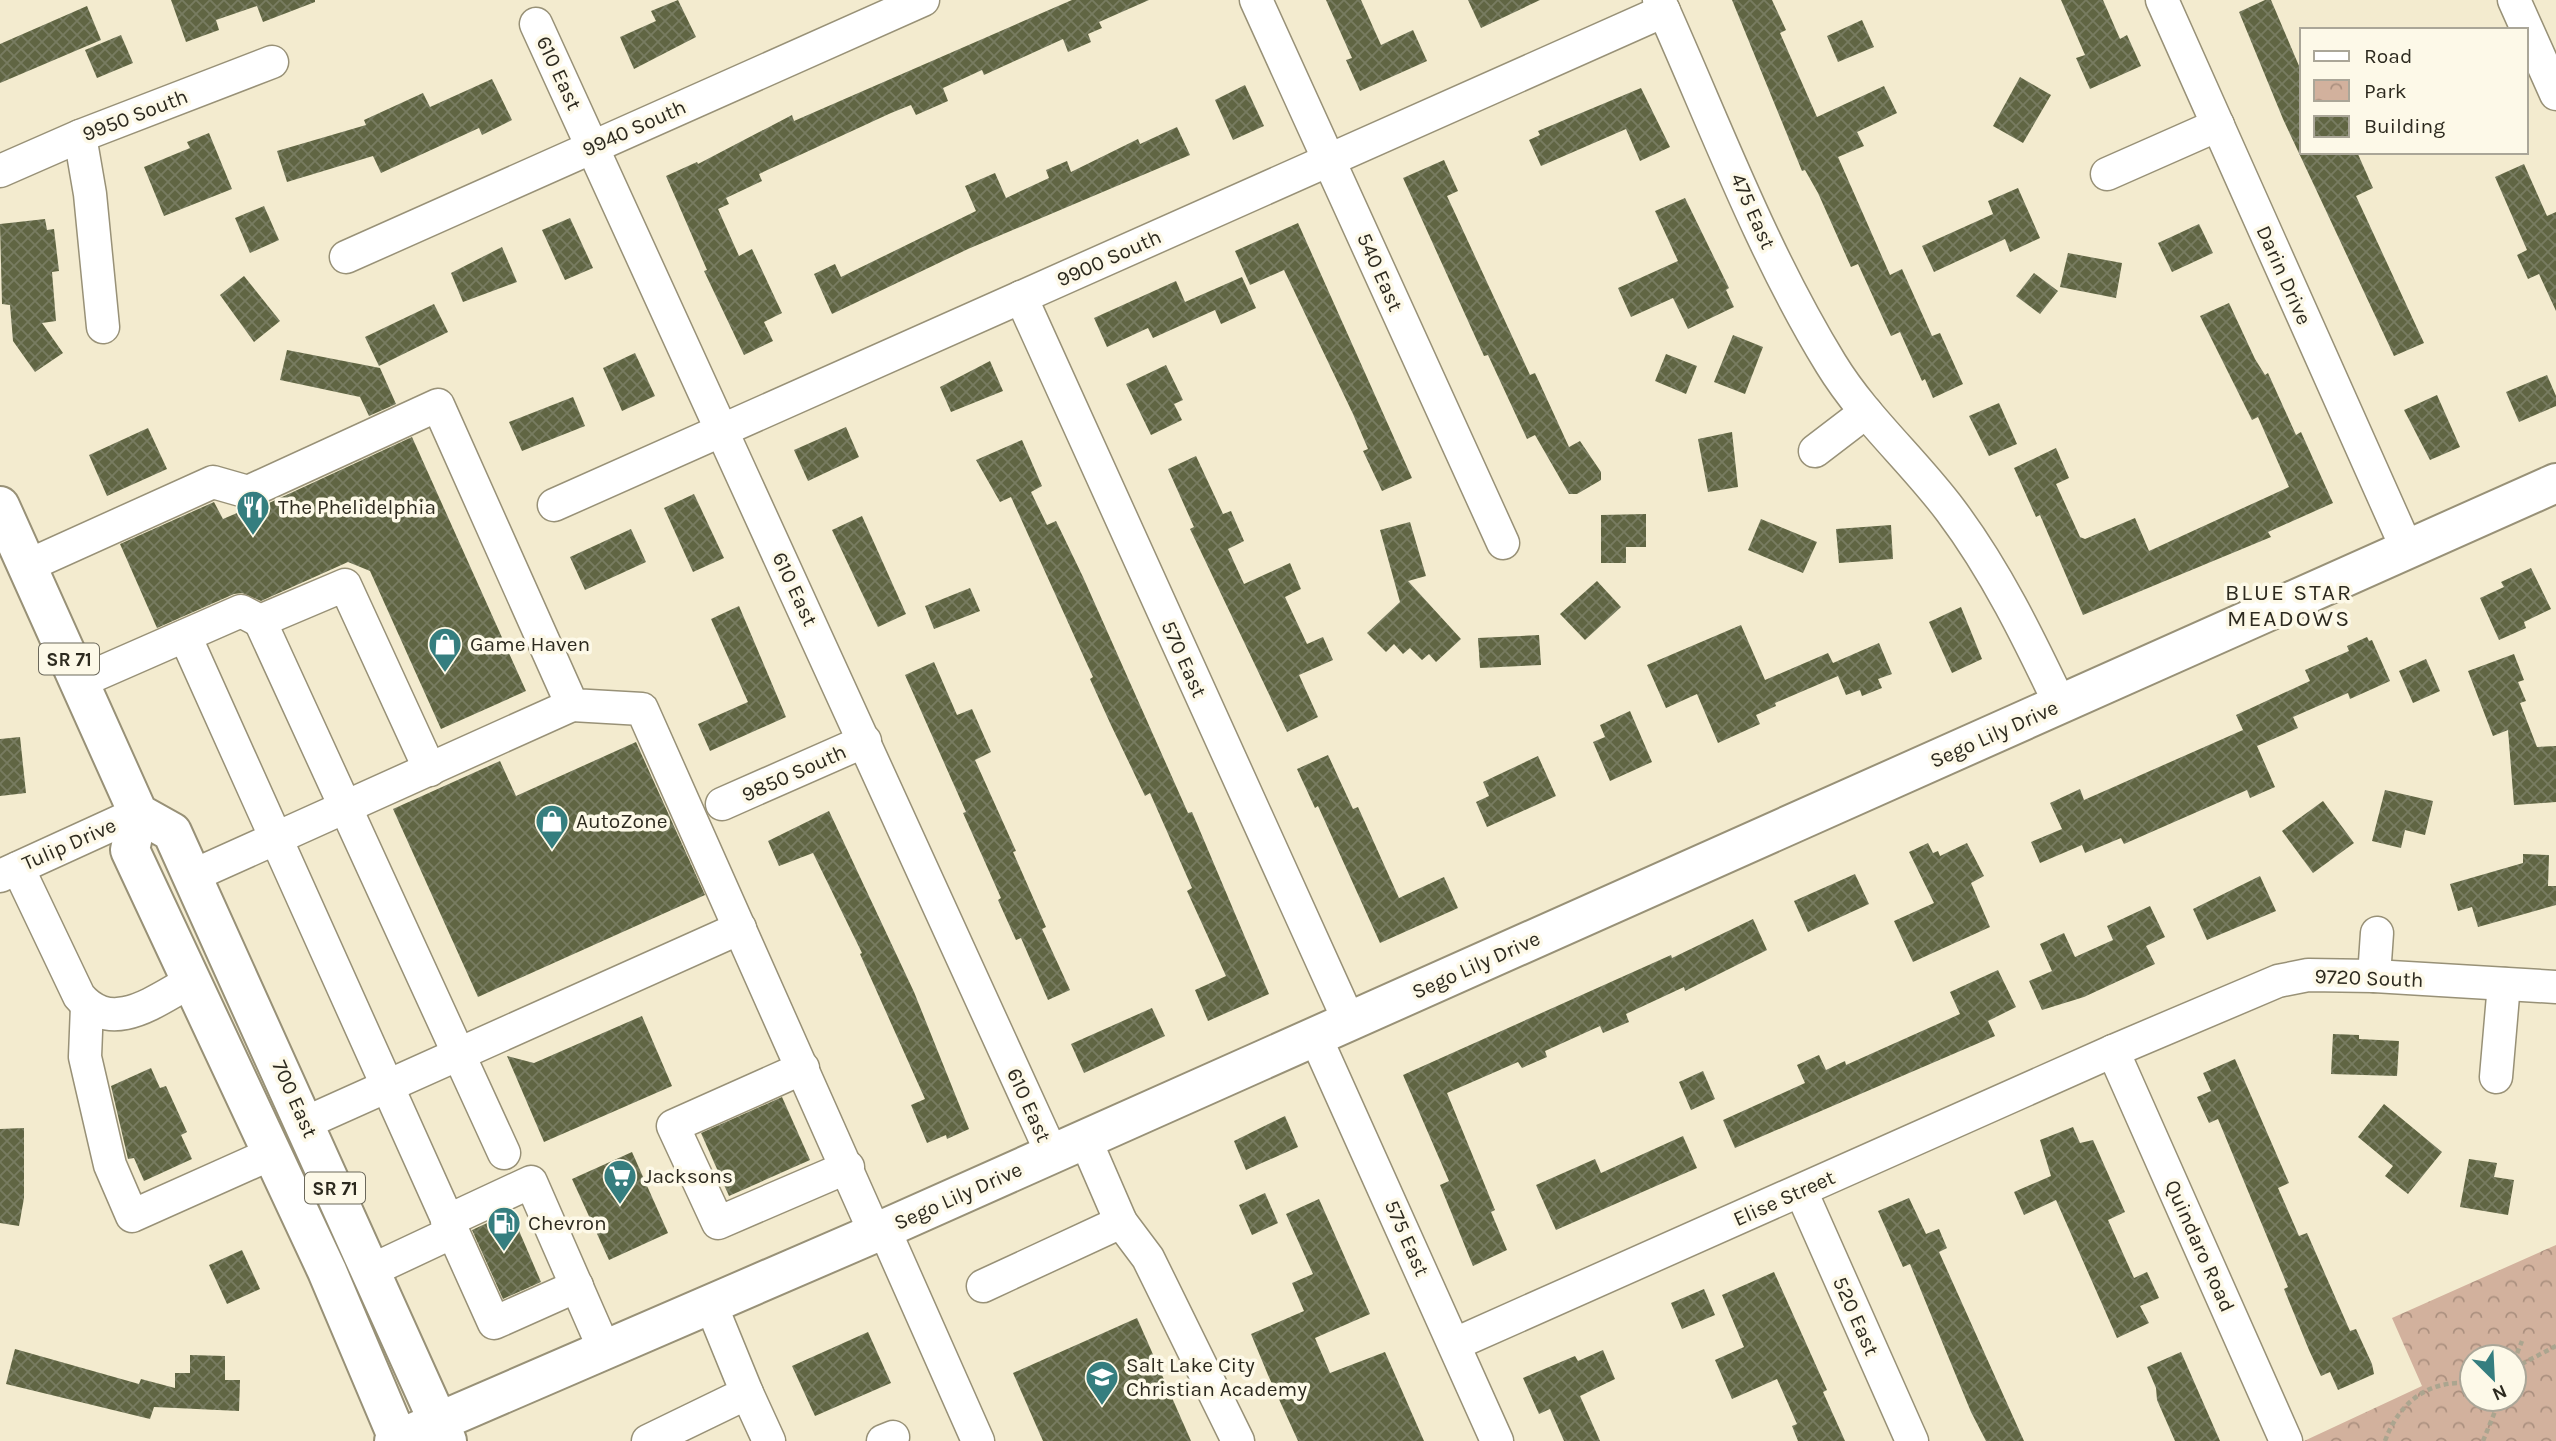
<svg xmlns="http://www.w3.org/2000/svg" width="2556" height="1441" font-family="Karla,sans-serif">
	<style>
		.park { fill: url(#park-crowns); fill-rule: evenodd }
		.building { fill: url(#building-cross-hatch) }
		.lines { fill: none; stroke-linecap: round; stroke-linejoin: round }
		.minor-casing { stroke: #989177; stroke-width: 35 }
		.major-casing { stroke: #989177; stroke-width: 42 }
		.path { stroke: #aba58f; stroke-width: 4.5; stroke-dasharray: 5 3.5; stroke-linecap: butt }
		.minor { stroke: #fff; stroke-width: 32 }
		.major { stroke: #fff; stroke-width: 38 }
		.labels { text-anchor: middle; stroke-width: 7; stroke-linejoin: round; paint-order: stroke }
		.shield { fill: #fdf9e8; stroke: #6b685b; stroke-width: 2 }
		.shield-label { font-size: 19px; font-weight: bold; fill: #2d2a1f }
		.street-label { font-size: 21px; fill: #2d2a1f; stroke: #fdf9e8 }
		.poi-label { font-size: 21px; fill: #2d2a1f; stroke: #fdf9e8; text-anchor: start }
		.neighbourhood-label { font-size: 23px; letter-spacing: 2px; fill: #2d2a1f; stroke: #fdf9e8 }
	</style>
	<defs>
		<pattern id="park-crowns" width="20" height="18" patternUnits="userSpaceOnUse" patternTransform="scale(1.75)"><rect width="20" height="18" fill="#d2b19d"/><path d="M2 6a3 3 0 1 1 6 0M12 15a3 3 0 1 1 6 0" fill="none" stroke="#ab907f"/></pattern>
		<pattern id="building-cross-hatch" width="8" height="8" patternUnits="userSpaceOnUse" patternTransform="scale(1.75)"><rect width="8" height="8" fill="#606543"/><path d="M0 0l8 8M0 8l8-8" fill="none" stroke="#787c61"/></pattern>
	</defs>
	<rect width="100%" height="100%" fill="#f3ebcf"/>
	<path class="park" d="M2556,1245V1441H2304L2422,1386L2392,1318ZM2472,1357H2514V1399H2472Z"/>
	<g class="building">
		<path d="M171,0H315V2L263,22L257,6L216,20L219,30L186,42Z"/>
		<path d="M678,0L696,37L634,69L620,37L656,21L651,11Z"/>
		<path d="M1072,0H1149L1099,22L1102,28L1088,34L1091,42L1068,52L1063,39L984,75L982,70L943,88L948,101L916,115L911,105L891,113L759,174L762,181L726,198L729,204L718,209L739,256L752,249L782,313L764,322L773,341L744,355L704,271L707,270L666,176L697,162L698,164L792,115L794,121Z"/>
		<path d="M1326,0H1361L1381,45L1413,30L1427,61L1360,91L1346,60L1352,58Z"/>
		<path d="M1468,0H1540L1481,28Z"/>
		<path d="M1732,0H1772L1786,30L1780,33L1817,117L1884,86L1897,113L1857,132L1864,146L1838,157L1890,275L1902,269L1932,336L1940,333L1963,384L1933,398L1925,379L1922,381L1900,332L1891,336L1858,264L1851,267L1818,193L1805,170L1802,171Z"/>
		<path d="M2061,0H2103L2120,39L2127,35L2141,66L2090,89L2076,58L2085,55Z"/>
		<path d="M2265,0H2271L2302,73V152H2357L2373,188L2356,196L2424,343L2394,356L2283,119L2239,12Z"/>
		<path d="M87,6L101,40L0,83V44Z"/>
		<path d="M1862,20L1874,47L1838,62L1827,36Z"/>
		<path d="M121,35L133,63L97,78L85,50Z"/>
		<path d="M2020,77L2051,95L2023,143L1993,126Z"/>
		<path d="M492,79L512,120L482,135L479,128L381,173L373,156L287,182L277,151L366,125L364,120L423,93L430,107Z"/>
		<path d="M1245,85L1264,126L1233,140L1215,100Z"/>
		<path d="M1641,88L1670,147L1640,161L1626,129L1541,166L1529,140L1540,135L1538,131Z"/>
		<path d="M1177,127L1190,155L968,249L832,314L814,274L835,264L841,277L976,211L965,186L995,173L1006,198L1049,178L1046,170L1067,161L1071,172L1138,139L1140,144Z"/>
		<path d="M209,133L232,189L164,216L144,167L190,148L187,142Z"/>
		<path d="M1444,160L1458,191L1447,196L1530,375L1535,373L1569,447L1580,441L1601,472V480L1577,494H1569L1535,435L1527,439L1488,355L1484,356L1403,178Z"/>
		<path d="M2524,164L2547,216L2556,212V311L2539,274L2528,279L2517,255L2527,250L2495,177Z"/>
		<path d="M2018,188L2040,238L2010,252L2005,239L1934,272L1922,246L1993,214L1988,201Z"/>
		<path d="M1685,198L1729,288L1726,290L1734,307L1688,329L1673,298L1631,317L1618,288L1678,261L1655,211Z"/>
		<path d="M264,206L279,240L250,253L235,218Z"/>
		<path d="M570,218L593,268L565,280L542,230Z"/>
		<path d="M45,219L47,230L54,229L59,271L52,272L56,321L42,323L63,353L35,372L13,341L10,305L2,304L0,224Z"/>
		<path d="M1298,223L1412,478L1382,491L1363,451L1368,449L1353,414L1284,270L1250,285L1235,251Z"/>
		<path d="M2199,224L2213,253L2172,272L2158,243Z"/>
		<path d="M502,247L517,282L463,302L451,273Z"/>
		<path d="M2068,253L2122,263L2116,298L2060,287Z"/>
		<path d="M2034,273L2058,291L2040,314L2016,296Z"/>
		<path d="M244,276L280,321L254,342L220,295Z"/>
		<path d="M1242,277L1256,308L1221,324L1215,310L1153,338L1148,328L1107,347L1094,318L1176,281L1185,302Z"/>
		<path d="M2229,303L2255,359L2265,375L2268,373L2296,435L2301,432L2333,503L2268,532L2271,537L2083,615L2040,515L2036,517L2014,468L2056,448L2069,478L2056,484L2080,537L2085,539L2135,518L2149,551L2289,487L2258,417L2252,420L2200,316Z"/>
		<path d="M434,304L448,332L379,366L365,337Z"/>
		<path d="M1733,335L1763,347L1745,394L1714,382Z"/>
		<path d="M287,350L380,368L396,404L369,416L360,397L280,380Z"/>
		<path d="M635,353L655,396L622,411L603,368Z"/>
		<path d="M1666,354L1697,366L1686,394L1655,381Z"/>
		<path d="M990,361L1003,391L951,412L940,387Z"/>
		<path d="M1166,365L1183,400L1174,404L1182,420L1151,435L1126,384Z"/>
		<path d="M2547,375L2556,396V406L2519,422L2506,392Z"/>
		<path d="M2437,395L2460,447L2430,460L2404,410Z"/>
		<path d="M573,397L585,426L522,451L509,422Z"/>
		<path d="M1999,403L2017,444L1989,456L1969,416Z"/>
		<path d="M846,427L859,457L808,481L794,450Z"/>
		<path d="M148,428L167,469L107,496L89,455Z"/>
		<path d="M1732,432L1738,487L1708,492L1698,439Z"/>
		<path d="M412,437L526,691L441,729L370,571L348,562L261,601L242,593L234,594L157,628L120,544L214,502L223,519L244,510L256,509Z"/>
		<path d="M1022,440L1042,486L1031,492L1047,525L1056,521L1083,577L1188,813L1192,812L1269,994L1208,1021L1195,990L1226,976L1187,891L1192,888L1150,793L1145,796L1110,723L1090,679L1093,677L1087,664L1011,497L1000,502L976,460Z"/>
		<path d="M1196,456L1223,514L1231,511L1244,541L1228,549L1244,584L1290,563L1301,589L1285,597L1307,644L1323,637L1333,660L1299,675L1318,717L1287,732L1190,529L1194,527L1168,469Z"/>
		<path d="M694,494L724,558L693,572L664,508Z"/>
		<path d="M1646,514V547H1626V563H1601V515Z"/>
		<path d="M862,516L906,614L878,627L832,530Z"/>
		<path d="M1761,519L1817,542L1803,573L1748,550Z"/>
		<path d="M1410,522L1426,576L1408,581L1461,639L1436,662L1429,654L1422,660L1410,648L1403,654L1394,644L1386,652L1367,633L1400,602L1380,530Z"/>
		<path d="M1891,525L1893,559L1839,563L1836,529Z"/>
		<path d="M631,529L646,562L585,590L570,557Z"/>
		<path d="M2531,568L2551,609L2524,622L2526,628L2499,640L2480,598L2504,587L2501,582Z"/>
		<path d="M1597,581L1621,607L1585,640L1560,614Z"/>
		<path d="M970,588L980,611L934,629L925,606Z"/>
		<path d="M739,606L786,717L710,751L698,724L748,702L711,619Z"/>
		<path d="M1961,607L1982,659L1952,673L1929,622Z"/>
		<path d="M1741,625L1765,680L1828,653L1833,663L1879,643L1892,674L1878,679L1882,688L1862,696L1860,690L1846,695L1838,676L1775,703L1776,706L1756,715L1760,724L1718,743L1697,694L1666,708L1647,665Z"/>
		<path d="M1539,635L1541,665L1480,668L1478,638Z"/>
		<path d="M2367,637L2369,641L2372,640L2390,681L2350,699L2348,693L2293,717L2298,728L2257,746L2275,787L2250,798L2247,790L2124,844L2121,838L2085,853L2082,845L2040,863L2031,842L2062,829L2050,803L2080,789L2084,800L2243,730L2236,715L2310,681L2305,670L2349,651L2347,646Z"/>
		<path d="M2514,654L2524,680L2518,682L2526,701L2520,703L2537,747L2556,746V802L2514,805L2508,730L2493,736L2468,671Z"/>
		<path d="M2426,659L2440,691L2413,703L2399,671Z"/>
		<path d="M934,662L957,715L972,709L991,752L975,760L1016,851L1013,852L1046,927L1042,929L1070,990L1048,1000L1021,938L1016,940L998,900L1001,898L963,813L966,812L905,675Z"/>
		<path d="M1630,711L1652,762L1610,781L1593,742L1605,737L1600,725Z"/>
		<path d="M20,737L26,793L0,796V739Z"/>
		<path d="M636,742L705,895L478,997L393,809L500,761L516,796Z"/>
		<path d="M1328,755L1353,809L1358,807L1399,898L1444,877L1458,908L1380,943L1318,806L1315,808L1297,769Z"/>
		<path d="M1538,756L1556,796L1487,827L1476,802L1489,796L1483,782Z"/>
		<path d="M2385,790L2433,801L2425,835L2405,830L2401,848L2372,841Z"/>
		<path d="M2323,801L2354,843L2313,873L2282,831Z"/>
		<path d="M829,811L914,992L969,1129L947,1139L946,1135L927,1143L911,1105L925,1099L860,954L862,953L813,853L779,866L768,841Z"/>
		<path d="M1928,843L1933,853L1938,851L1940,856L1967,843L1984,876L1971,883L1990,927L1913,962L1894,921L1934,903L1909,852Z"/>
		<path d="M2523,854L2549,855L2548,886H2556V905L2478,927L2472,907L2458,911L2450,884L2523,863Z"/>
		<path d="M1855,874L1869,904L1808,932L1794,901Z"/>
		<path d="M2260,876L2276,911L2207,940L2193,909Z"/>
		<path d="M2150,906L2165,937L2146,946L2155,964L2084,997L2042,1010L2029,981L2052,971L2040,944L2064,933L2075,957L2113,940L2107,926Z"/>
		<path d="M1753,919L1767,950L1685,991L1684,987L1626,1014L1629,1022L1603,1033L1600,1026L1545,1051L1547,1057L1522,1068L1518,1062L1447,1093L1495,1210L1491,1212L1507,1250L1473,1266L1440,1185L1449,1181L1403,1075L1671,955L1672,958Z"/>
		<path d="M1998,970L2016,1007L1988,1021L1995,1036L1735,1148L1723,1120L1805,1083L1797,1065L1819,1055L1826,1070L1845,1061L1846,1065L1960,1014L1950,992Z"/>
		<path d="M1152,1008L1165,1036L1084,1073L1071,1044Z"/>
		<path d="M642,1016L672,1086L544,1142L507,1056L534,1063Z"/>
		<path d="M2333,1034L2359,1035V1039L2399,1041L2397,1076L2331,1074Z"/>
		<path d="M2235,1059L2289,1183L2278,1188L2299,1236L2307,1233L2350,1331L2356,1329L2372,1364L2374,1374L2338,1390L2330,1372L2321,1376L2309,1350L2284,1289L2288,1287L2218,1119L2209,1123L2197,1097L2211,1091L2203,1073Z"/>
		<path d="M151,1068L160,1088L166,1086L187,1132L181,1135L192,1159L144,1181L134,1158L128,1159L111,1086Z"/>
		<path d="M1703,1071L1715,1099L1691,1110L1679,1082Z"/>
		<path d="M782,1097L810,1160L729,1196L701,1133Z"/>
		<path d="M2384,1104L2442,1152L2408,1194L2385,1176L2393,1166L2358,1137Z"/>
		<path d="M1285,1116L1298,1147L1246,1170L1234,1141Z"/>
		<path d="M2073,1127L2080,1143L2093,1140L2125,1212L2108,1220L2134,1278L2147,1272L2159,1298L2140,1306L2149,1323L2117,1338L2056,1200L2024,1215L2014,1192L2051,1176L2040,1140Z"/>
		<path d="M24,1128V1198L19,1226L0,1223V1129Z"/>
		<path d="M1683,1136L1697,1168L1556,1230L1536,1185L1595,1159L1601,1173Z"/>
		<path d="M632,1152L668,1233L609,1260L572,1179Z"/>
		<path d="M2469,1159L2497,1163L2494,1177L2514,1180L2508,1215L2460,1207Z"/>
		<path d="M1265,1193L1278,1223L1252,1235L1239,1205Z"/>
		<path d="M1909,1198L1926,1234L1939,1229L1947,1248L1939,1252L2024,1441H1986L1971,1412L1910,1264L1903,1267L1878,1211Z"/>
		<path d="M1319,1199L1370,1314L1315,1338L1330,1373L1385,1352L1424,1441H1298L1268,1375L1251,1334L1304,1311L1292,1283L1313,1274L1286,1214Z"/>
		<path d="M511,1212L541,1282L503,1299L472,1230Z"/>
		<path d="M242,1250L260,1289L227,1304L209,1265Z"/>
		<path d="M1774,1272L1827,1390L1823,1392L1845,1441H1798L1792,1426L1797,1424L1777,1379L1732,1399L1715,1360L1744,1347L1722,1295Z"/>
		<path d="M1704,1289L1715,1315L1682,1329L1671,1303Z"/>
		<path d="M1137,1318L1191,1441H1043L1013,1373Z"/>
		<path d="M868,1332L891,1383L815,1416L792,1366Z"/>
		<path d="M15,1349L139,1384L141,1379L175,1388V1373H190V1355L225,1356V1380H240L239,1411L154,1407L150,1419L6,1384Z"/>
		<path d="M1603,1350L1615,1379L1580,1396L1600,1441H1564L1550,1409L1539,1414L1523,1378L1575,1356L1578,1361Z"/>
		<path d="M2181,1352L2220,1441H2175L2157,1400L2156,1388L2147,1367Z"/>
	</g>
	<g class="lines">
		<defs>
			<g id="minor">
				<path d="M1256,0L1503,543"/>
				<path d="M1659,0C1714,122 1761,250 1831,364C1864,418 1913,460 1951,511C1996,571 2028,637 2060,704"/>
				<path d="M2162,0L2407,549"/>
				<path d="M2514,0L2556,94"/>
				<path d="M536,24L1052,1154"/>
				<path d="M80,136L90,194L103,327"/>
				<path d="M0,171L80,136L272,62"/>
				<path d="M2107,174L2218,125"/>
				<path d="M346,257L923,0"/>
				<path d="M1021,297L1349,1021"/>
				<path d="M1815,451L1866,412"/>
				<path d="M554,505L1664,11"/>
				<path d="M27,566L213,482L248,492L438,405L572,705L642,709L875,1233"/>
				<path d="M260,621L504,1153"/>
				<path d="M185,636L453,1232L372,1270"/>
				<path d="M79,682L241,611L260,621L345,585L430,770"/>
				<path d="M722,804L865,741"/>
				<path d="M18,868L79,996C112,1036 156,1000 190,982"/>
				<path d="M0,876L138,813"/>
				<path d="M192,876L572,705"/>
				<path d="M2374,976L2377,933"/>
				<path d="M87,1006L85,1057L110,1165L132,1216L273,1153"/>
				<path d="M1315,1036L1497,1441"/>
				<path d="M2113,1051L2286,1441"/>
				<path d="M803,1068L673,1126L718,1223L848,1167"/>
				<path d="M2496,1077L2504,984"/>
				<path d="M305,1123L740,928"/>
				<path d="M1085,1139L1121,1222L1148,1258L1238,1441"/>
				<path d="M1801,1191L1912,1441"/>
				<path d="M447,1221L531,1182L605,1351"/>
				<path d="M884,1229L978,1441"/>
				<path d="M453,1232L494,1323L577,1286"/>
				<path d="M983,1286L1121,1222"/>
				<path d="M1455,1344L2113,1051L2278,981L2308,975L2374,976L2556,987"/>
				<path d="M747,1393L769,1441"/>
				<path d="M648,1441L747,1393L711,1305"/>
				<path d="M883,1441L893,1437"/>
			</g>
			<g id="major">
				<path d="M0,506L138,813L172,832L447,1441"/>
				<path d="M138,813L130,850L327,1271L399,1441"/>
				<path d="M394,1441L875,1233L2556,483"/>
			</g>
		</defs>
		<use href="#minor" class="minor-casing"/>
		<use href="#major" class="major-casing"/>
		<g class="path">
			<path d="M2514,1361L2522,1341"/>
			<path d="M2514,1368L2556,1346"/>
			<path d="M2385,1441C2399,1402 2430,1378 2472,1384"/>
			<path d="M2483,1441L2500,1399"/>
		</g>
		<use href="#minor" class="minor"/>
		<use href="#major" class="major"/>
	</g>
	<defs>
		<symbol id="restaurant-pin" viewBox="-11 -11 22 30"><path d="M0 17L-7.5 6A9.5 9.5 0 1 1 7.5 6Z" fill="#357e7f" stroke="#fdf9e8"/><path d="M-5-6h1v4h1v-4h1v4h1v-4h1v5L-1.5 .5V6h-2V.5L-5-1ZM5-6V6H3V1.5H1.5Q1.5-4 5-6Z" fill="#fff"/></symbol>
		<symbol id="shop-pin" viewBox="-11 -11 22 30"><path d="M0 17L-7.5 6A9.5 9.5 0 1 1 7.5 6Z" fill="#357e7f" stroke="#fdf9e8"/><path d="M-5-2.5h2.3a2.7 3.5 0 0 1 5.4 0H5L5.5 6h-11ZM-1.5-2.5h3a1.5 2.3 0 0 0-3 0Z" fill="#fff"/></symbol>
		<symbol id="supermarket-pin" viewBox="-11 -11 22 30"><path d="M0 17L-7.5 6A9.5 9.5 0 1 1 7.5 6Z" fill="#357e7f" stroke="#fdf9e8"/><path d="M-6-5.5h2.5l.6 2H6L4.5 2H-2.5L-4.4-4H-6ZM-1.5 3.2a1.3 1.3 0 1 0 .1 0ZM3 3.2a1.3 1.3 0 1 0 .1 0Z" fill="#fff"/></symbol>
		<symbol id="fuel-pin" viewBox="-11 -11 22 30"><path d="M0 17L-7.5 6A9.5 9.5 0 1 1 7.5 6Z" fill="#357e7f" stroke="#fdf9e8"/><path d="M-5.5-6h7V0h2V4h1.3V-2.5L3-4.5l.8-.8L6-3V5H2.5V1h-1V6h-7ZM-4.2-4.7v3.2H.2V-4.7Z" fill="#fff"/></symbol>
		<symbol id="school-pin" viewBox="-11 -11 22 30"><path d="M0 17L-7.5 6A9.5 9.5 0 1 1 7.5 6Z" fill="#357e7f" stroke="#fdf9e8"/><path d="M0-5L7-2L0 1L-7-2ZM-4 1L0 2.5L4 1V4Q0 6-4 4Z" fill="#fff"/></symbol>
	</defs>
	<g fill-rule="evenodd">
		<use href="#restaurant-pin" x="234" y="488" width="38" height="52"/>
		<use href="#shop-pin" x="426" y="625" width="38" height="52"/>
		<use href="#shop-pin" x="533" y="802" width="38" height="52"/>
		<use href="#supermarket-pin" x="601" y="1157" width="38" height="52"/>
		<use href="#fuel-pin" x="485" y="1204" width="38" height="52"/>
		<use href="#school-pin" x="1083" y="1358" width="38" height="52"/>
	</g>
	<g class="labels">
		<g class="shield">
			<rect x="39" y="643.5" width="60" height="31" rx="5"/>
			<rect x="305" y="1172.5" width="60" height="31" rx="5"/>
		</g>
		<g class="shield-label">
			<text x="69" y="666">SR 71</text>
			<text x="335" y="1195">SR 71</text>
		</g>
		<g class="street-label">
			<text transform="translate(559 73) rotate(65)" y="7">610 East</text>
			<text transform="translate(135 115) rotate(-21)" y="7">9950 South</text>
			<text transform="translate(634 128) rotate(-24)" y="7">9940 South</text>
			<text transform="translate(1753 211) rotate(66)" y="7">475 East</text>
			<text transform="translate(1109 258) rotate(-24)" y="7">9900 South</text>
			<text transform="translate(1380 272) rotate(66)" y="7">540 East</text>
			<text transform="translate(2284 275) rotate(66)" y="7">Darin Drive</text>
			<text transform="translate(795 589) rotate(65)" y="7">610 East</text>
			<text transform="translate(1184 659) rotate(66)" y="7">570 East</text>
			<text transform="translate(1994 734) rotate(-24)" y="7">Sego Lily Drive</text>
			<text transform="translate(794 773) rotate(-24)" y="7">9850 South</text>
			<text transform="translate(69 844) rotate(-24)" y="7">Tulip Drive</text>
			<text transform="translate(1476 965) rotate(-24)" y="7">Sego Lily Drive</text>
			<text transform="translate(2369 978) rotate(2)" y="7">9720 South</text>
			<text transform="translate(295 1099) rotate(66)" y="7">700 East</text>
			<text transform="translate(1029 1105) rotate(66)" y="7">610 East</text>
			<text transform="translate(958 1196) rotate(-24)" y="7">Sego Lily Drive</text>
			<text transform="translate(1784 1198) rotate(-24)" y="7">Elise Street</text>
			<text transform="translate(1407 1238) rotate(66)" y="7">575 East</text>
			<text transform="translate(2200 1246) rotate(66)" y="7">Quindaro Road</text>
			<text transform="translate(1856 1316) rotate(66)" y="7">520 East</text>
		</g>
		<g class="poi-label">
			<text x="278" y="514">The Phelidelphia</text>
			<text x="470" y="651">Game Haven</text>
			<text x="576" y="828">AutoZone</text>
			<text x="644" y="1183">Jacksons</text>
			<text x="528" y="1230">Chevron</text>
			<text x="1126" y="1372">Salt Lake City<tspan x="1126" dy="24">Christian Academy</tspan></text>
		</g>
		<g class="neighbourhood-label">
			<text x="2289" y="600">BLUE STAR<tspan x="2289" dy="26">MEADOWS</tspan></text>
		</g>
	</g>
	<rect x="2300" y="28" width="228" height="126" fill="#fdf9e8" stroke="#aaa698" stroke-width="2"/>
	<rect x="2314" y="51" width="35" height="10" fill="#ffffff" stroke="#aaa698" stroke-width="2"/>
	<text x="2364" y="63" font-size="21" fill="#2d2a1f">Road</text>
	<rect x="2314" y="80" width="35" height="21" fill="url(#park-crowns)" stroke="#aaa698" stroke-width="2"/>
	<text x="2364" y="98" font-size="21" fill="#2d2a1f">Park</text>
	<rect x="2314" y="116" width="35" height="21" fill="url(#building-cross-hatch)" stroke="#aaa698" stroke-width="2"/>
	<text x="2364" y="133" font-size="21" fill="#2d2a1f">Building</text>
	<g transform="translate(2493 1378) rotate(156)"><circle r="33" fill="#fdf9e8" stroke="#aaa698" stroke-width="2"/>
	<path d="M0-5L12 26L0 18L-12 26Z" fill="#357e7f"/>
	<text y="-10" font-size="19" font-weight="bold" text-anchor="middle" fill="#2d2a1f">N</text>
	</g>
</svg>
